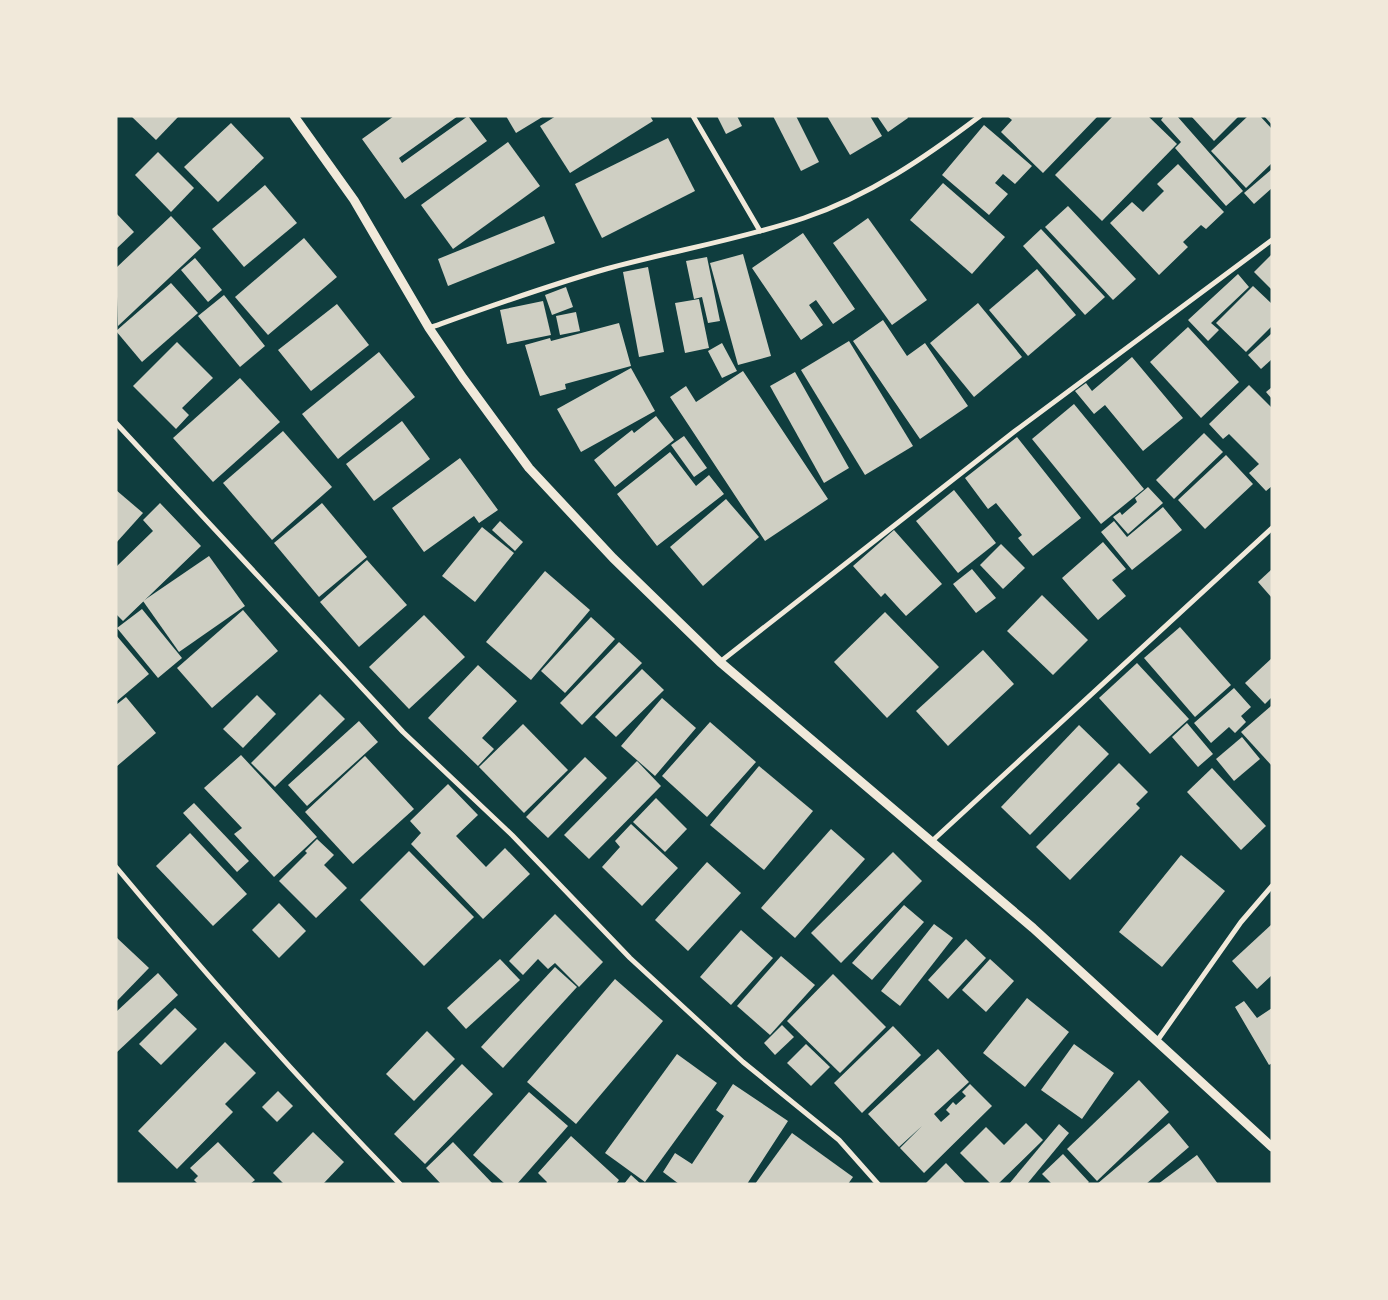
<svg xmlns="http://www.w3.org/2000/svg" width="1388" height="1300" font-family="Poppins,sans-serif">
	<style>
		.building { fill: #cfcfc3 }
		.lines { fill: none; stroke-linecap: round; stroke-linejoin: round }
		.minor { stroke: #f1e9da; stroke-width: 5 }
		.tertiary { stroke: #f1e9da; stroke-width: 9 }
	</style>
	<rect width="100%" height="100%" fill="#0f3d3e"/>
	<g class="building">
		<path d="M131,116H179L156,140Z"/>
		<path d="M394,116H458L399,158L402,163L468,116L487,141L405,199L362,139Z"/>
		<path d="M506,116H544L516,133Z"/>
		<path d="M556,116H650L653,121L570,173L540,126Z"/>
		<path d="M717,116H737L742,126L726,134Z"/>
		<path d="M773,116H796L819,162L801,171Z"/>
		<path d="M827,116H870L882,136L850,155Z"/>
		<path d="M877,116H907L908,118L888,132Z"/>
		<path d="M1007,116H1098L1043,173L1001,132L1012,120Z"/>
		<path d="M1113,116H1148L1177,144L1102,221L1055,175Z"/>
		<path d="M1164,116H1177L1243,191L1226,206L1175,148L1181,142L1161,120Z"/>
		<path d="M1191,116H1239L1214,141Z"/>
		<path d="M1248,116H1260L1272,129V163L1246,188L1211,151Z"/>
		<path d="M1264,116H1272V125Z"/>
		<path d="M231,123L264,158L218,202L184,167Z"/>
		<path d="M984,125L1032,166L1015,184L1003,174L995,183L1008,194L989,215L942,175Z"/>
		<path d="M668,138L695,191L602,238L575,184Z"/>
		<path d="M508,142L540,186L453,249L421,205Z"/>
		<path d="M158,152L194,188L171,212L135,175Z"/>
		<path d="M1178,164L1224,212L1206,229L1201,225L1183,242L1188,247L1159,275L1110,223L1132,202L1143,212L1164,191L1157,184Z"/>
		<path d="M1272,169V188L1254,204L1244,193Z"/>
		<path d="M943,183L1005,237L972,274L910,220Z"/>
		<path d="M265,185L297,223L244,267L212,229Z"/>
		<path d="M1068,206L1136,279L1113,300L1045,227Z"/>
		<path d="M116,213L134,232L116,249Z"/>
		<path d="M171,216L201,248L118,326L116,268Z"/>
		<path d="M544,216L555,243L448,286L438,259Z"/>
		<path d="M868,218L927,300L892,325L833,243Z"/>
		<path d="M1041,229L1105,297L1085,315L1023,246Z"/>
		<path d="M803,233L855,309L833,324L816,300L809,305L823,325L801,340L752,268Z"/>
		<path d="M304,238L337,277L268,335L235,297Z"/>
		<path d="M743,254L771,356L738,365L710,263Z"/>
		<path d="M1272,254V290L1254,272Z"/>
		<path d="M707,257L720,321L708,323L702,297L694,299L686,261Z"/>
		<path d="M195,258L222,290L208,302L181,270Z"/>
		<path d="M648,267L664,352L639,357L623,272Z"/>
		<path d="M1037,269L1076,315L1028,356L989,310Z"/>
		<path d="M1238,274L1249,287L1211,323L1219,330L1208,341L1188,320Z"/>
		<path d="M171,283L198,313L142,362L116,331Z"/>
		<path d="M1253,286L1272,304V326L1246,352L1216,323Z"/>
		<path d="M566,287L573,307L552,315L545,295Z"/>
		<path d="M224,295L265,346L240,367L198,316Z"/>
		<path d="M699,299L709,348L685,353L675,303Z"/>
		<path d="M543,301L551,335L507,344L500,310Z"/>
		<path d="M978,303L1022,357L974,397L930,343Z"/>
		<path d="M337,304L369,345L311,391L278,350Z"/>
		<path d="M576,312L580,331L560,335L556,316Z"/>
		<path d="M883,320L907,356L925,343L968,406L920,439L853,341Z"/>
		<path d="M619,323L631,366L565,384L566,389L540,396L525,345L550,338L551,341Z"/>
		<path d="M1188,327L1239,382L1201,418L1150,362Z"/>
		<path d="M1272,333V359L1261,369L1248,355Z"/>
		<path d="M849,341L913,446L865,475L801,370Z"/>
		<path d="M177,342L213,378L182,408L189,415L176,429L133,386Z"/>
		<path d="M722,343L737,371L722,378L708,351Z"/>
		<path d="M379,352L415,397L338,459L302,414Z"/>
		<path d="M1132,357L1183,418L1143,451L1105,405L1094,414L1075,391L1086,383L1092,391Z"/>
		<path d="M631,368L655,411L581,452L557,409Z"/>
		<path d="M743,371L828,499L765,541L670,397L686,386L696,402Z"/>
		<path d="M795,372L849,468L824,483L770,386Z"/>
		<path d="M240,378L280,422L213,482L173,438Z"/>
		<path d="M1249,385L1272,408V486L1266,491L1249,473L1259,464L1229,434L1223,439L1209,424Z"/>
		<path d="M1272,387V399L1266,392Z"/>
		<path d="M1074,404L1144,489L1101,524L1032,439Z"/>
		<path d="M656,416L674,440L615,487L594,460L632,430L634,433Z"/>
		<path d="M402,421L430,459L374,501L346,464Z"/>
		<path d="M283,431L332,487L272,540L223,483Z"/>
		<path d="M1204,433L1223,452L1174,499L1156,480Z"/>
		<path d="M684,436L707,468L694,477L671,445Z"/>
		<path d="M1017,437L1081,518L1033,556L1018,538L1022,535L996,503L988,509L965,478Z"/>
		<path d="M670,452L696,486L709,475L724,494L657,546L617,494Z"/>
		<path d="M1226,455L1253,484L1205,529L1178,500Z"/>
		<path d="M460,458L498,510L479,523L474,516L424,552L392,508Z"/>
		<path d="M1148,487L1163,503L1128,534L1113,517L1120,512L1122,515L1137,502L1135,498Z"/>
		<path d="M116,490L143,513L116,543Z"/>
		<path d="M954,490L996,543L958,573L916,521Z"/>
		<path d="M726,499L759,537L703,586L670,547Z"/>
		<path d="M160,503L201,546L123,621L116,614V567L153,531L143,520Z"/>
		<path d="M322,503L367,557L319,597L274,543Z"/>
		<path d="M1163,507L1182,530L1132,570L1101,532L1114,521L1127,537Z"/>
		<path d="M500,521L523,542L515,551L492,530Z"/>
		<path d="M482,527L514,553L475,602L442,576Z"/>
		<path d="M894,530L942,584L906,616L885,593L881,597L853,566Z"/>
		<path d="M1103,542L1126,569L1112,580L1126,596L1098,620L1062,578Z"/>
		<path d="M1001,544L1025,568L1003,589L980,565Z"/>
		<path d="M209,556L245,606L179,652L143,601Z"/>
		<path d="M367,560L407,605L359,647L320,602Z"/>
		<path d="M972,569L996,598L976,613L953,584Z"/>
		<path d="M1272,569V598L1258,582Z"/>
		<path d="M545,571L590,610L531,680L486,642Z"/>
		<path d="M1042,595L1088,640L1053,675L1007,631Z"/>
		<path d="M142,609L182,658L158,678L117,628Z"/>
		<path d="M243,610L278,651L212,708L177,668Z"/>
		<path d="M885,612L939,667L887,718L834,662Z"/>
		<path d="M424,615L465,657L409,709L369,667Z"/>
		<path d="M591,617L615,639L565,693L541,671Z"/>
		<path d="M1180,627L1231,685L1195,717L1144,658Z"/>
		<path d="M116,635L149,674L116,702Z"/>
		<path d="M619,642L642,663L582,725L560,703Z"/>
		<path d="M983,650L1014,684L948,746L916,711Z"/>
		<path d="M1272,658V697L1265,704L1245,683Z"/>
		<path d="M1137,663L1189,719L1150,754L1099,698Z"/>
		<path d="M478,665L517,701L482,738L494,749L478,766L428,718Z"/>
		<path d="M642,669L664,690L616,737L595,717Z"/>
		<path d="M1234,688L1251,707L1241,716L1246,722L1235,733L1229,727L1211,743L1194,723Z"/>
		<path d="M320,694L345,719L275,787L251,763Z"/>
		<path d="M257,695L276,714L243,748L223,729Z"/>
		<path d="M126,697L156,733L116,767V705Z"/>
		<path d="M662,698L696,728L655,776L621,746Z"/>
		<path d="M1271,706L1272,707V766L1241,732Z"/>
		<path d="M359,721L378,742L307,806L288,785Z"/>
		<path d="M710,722L756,762L707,817L662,776Z"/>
		<path d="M1187,723L1213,754L1198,767L1172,737Z"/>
		<path d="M523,724L568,770L524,813L479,767Z"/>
		<path d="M1079,725L1109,754L1030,835L1001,807Z"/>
		<path d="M1242,737L1260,759L1234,781L1216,759Z"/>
		<path d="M241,755L317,837L274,877L234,834L242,828L204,788Z"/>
		<path d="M365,756L414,809L353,864L305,812Z"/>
		<path d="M585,757L607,778L548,838L526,817Z"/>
		<path d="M637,761L661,786L589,859L564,835Z"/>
		<path d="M1119,763L1148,792L1136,804L1140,808L1070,880L1036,847Z"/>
		<path d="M759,766L813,811L764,870L710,825Z"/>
		<path d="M1212,768L1266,826L1241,850L1187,792Z"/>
		<path d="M448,784L478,815L456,836L486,867L505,848L530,874L483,919L411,844L421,833L410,821Z"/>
		<path d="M656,798L687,829L665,852L633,822Z"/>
		<path d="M194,803L249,861L237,872L183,813Z"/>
		<path d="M631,824L678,868L642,906L602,867L620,847L615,841Z"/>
		<path d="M831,829L865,859L795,938L761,908Z"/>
		<path d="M190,833L247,894L213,926L156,866Z"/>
		<path d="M317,839L334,855L324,865L347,888L316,918L279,881L307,853L305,851Z"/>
		<path d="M409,851L474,917L424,966L360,900Z"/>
		<path d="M893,852L922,881L841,963L811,933Z"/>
		<path d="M1181,855L1225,891L1162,967L1119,932Z"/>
		<path d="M707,862L741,893L688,951L655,920Z"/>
		<path d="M279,903L306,931L279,958L252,930Z"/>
		<path d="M904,905L924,922L872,980L852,963Z"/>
		<path d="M555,914L603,962L579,987L555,963L548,969L538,959L523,975L509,961Z"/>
		<path d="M934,924L953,938L900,1006L881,991Z"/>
		<path d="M1272,924V975L1257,989L1232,961Z"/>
		<path d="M741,930L773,958L731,1005L700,977Z"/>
		<path d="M116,937L149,968L116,1002Z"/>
		<path d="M966,939L986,958L948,999L928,980Z"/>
		<path d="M781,956L815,985L770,1035L737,1006Z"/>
		<path d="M500,959L520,980L466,1029L447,1008Z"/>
		<path d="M990,959L1014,981L986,1012L962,990Z"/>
		<path d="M555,967L577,987L503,1068L481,1047Z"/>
		<path d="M158,973L178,995L116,1053V1012Z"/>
		<path d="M833,974L886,1027L840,1073L787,1021Z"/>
		<path d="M615,979L663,1021L576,1124L527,1082Z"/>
		<path d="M1027,998L1069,1032L1025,1087L983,1053Z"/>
		<path d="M1244,1001L1257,1018L1272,1008V1063L1269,1065L1235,1007Z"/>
		<path d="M175,1008L197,1029L161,1065L139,1044Z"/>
		<path d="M782,1025L794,1037L775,1055L764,1043Z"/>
		<path d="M893,1026L921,1055L862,1113L834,1083Z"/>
		<path d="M427,1031L455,1059L414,1101L386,1074Z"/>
		<path d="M225,1042L256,1073L225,1104L233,1112L177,1169L138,1131Z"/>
		<path d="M806,1044L830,1067L811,1086L787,1063Z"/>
		<path d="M1074,1044L1114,1073L1082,1119L1041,1090Z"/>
		<path d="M938,1049L969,1082L934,1114L941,1122L950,1114L946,1110L953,1102L956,1105L966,1096L962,1092L970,1084L992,1106L924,1173L900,1148L922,1126L899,1147L868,1114Z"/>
		<path d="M677,1054L717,1083L645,1182L605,1153Z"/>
		<path d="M462,1064L493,1094L425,1164L394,1134Z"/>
		<path d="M1139,1080L1169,1112L1097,1181L1067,1149Z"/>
		<path d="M733,1084L788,1121L747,1184H679L663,1172L675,1153L692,1164L724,1116L716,1110Z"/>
		<path d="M278,1091L293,1106L277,1122L262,1107Z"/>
		<path d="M529,1092L568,1126L517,1184H505L473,1155Z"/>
		<path d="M1026,1123L1043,1140L998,1184H991L960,1153L986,1127L1004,1145Z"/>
		<path d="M1169,1123L1189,1147L1146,1184H1097Z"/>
		<path d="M1059,1124L1069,1133L1027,1184H1009Z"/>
		<path d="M313,1132L344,1162L323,1184H284L273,1173Z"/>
		<path d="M792,1133L853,1177L848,1184H755Z"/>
		<path d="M571,1136L619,1180L616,1184H546L547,1182L538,1173Z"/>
		<path d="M218,1142L255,1180L250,1184H198L194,1180L198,1176L190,1168Z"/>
		<path d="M453,1142L493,1184H441L426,1168Z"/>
		<path d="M1063,1154L1089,1182L1087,1184H1052L1042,1174Z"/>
		<path d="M1197,1155L1218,1184H1158Z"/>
		<path d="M946,1163L966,1184H925Z"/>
		<path d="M631,1175L641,1184H624Z"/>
	</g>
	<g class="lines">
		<g class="minor">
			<path d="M693,116L760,231"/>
			<path d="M429,328C488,307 546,286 606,269C671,251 739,240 804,218C869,196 926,157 980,116"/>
			<path d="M116,423L403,732L512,835L630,958L743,1062L839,1140L878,1184"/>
			<path d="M720,662L1015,431L1272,240"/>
			<path d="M931,842L1272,528"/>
			<path d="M116,867C207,976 301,1082 400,1184"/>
			<path d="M1157,1041L1241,922L1272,886"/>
		</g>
		<path class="tertiary" d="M294,116L354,200L429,328L463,378L529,468L613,558L720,662L1033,928L1272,1147"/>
	</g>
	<rect width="1388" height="1300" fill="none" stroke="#f1e9da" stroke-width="235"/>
</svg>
